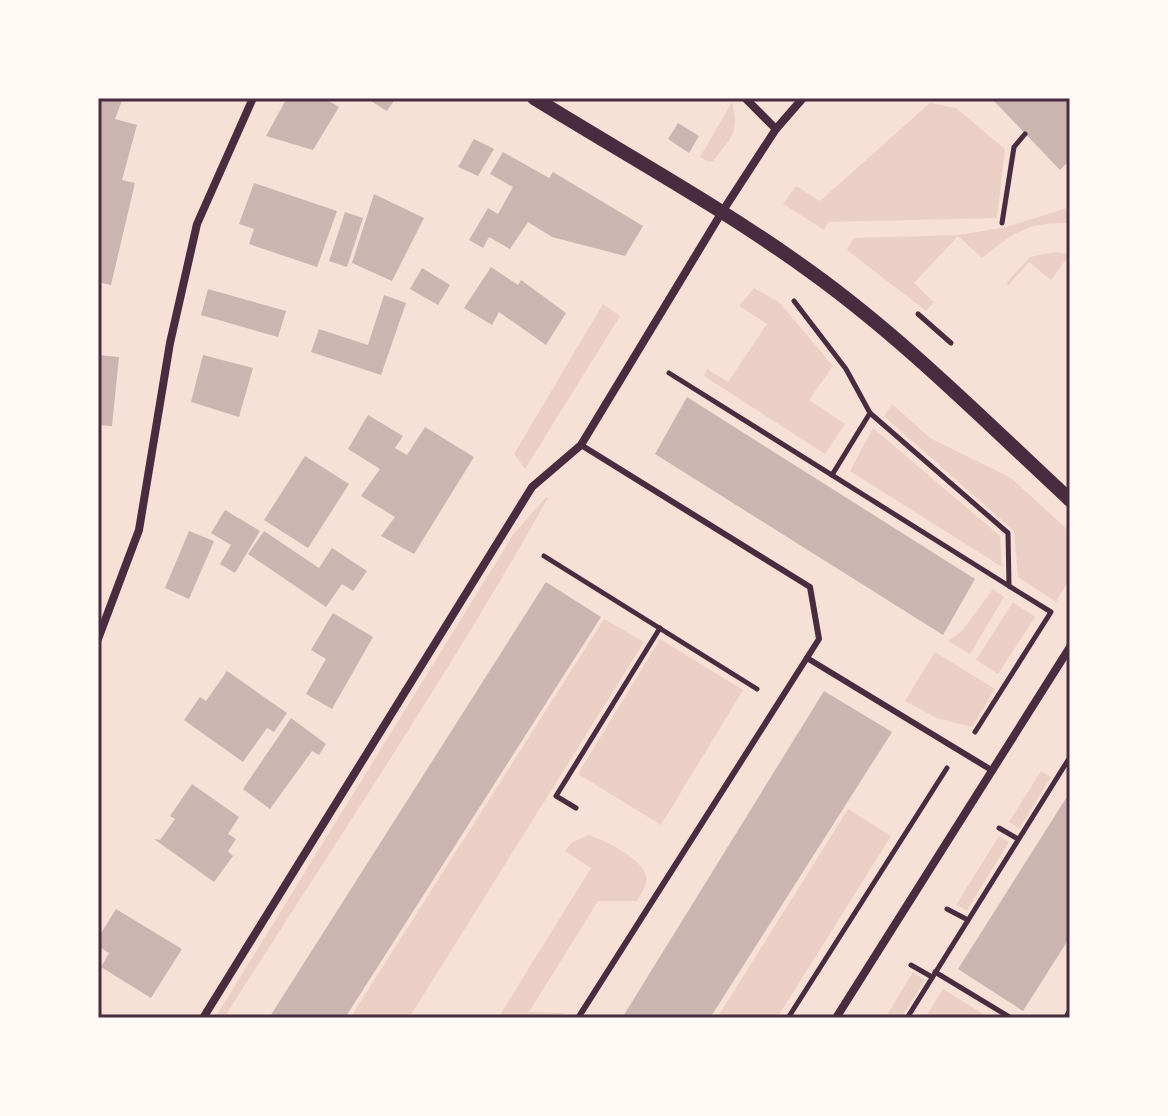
<svg xmlns="http://www.w3.org/2000/svg" width="1168" height="1116" font-family="Bitter,serif">
	<style>
		.green { fill: #ebcfc5 }
		.building { fill: #ccb4b1 }
		.lines { fill: none; stroke-linecap: round; stroke-linejoin: round }
		.path { stroke: #4a2c40; stroke-width: 5 }
		.service { stroke: #4a2c40; stroke-width: 6 }
		.minor { stroke: #4a2c40; stroke-width: 8 }
		.tertiary { stroke: #4a2c40; stroke-width: 14 }
		.neatline { fill: none; stroke: #4a2c40; stroke-width: 3 }
	</style>
	<rect width="100%" height="100%" fill="#f7e1d7"/>
	<g class="green">
		<path d="M732,102C740,132 731,138 713,161L708,162L700,157Z"/>
		<path d="M930,103L956,108L1005,149L997,218L828,222L824,230L783,204L796,186L820,201Z"/>
		<path d="M1070,207V223C1026,222 1015,232 982,258L958,236L914,283L934,302L926,311L847,250L854,238L959,235L1006,227Z"/>
		<path d="M1054,252L1070,254L1051,280L1029,262L1008,286L1007,282L1030,257Z"/>
		<path d="M754,288L780,303L833,366L809,400L845,424L825,454L704,376L707,369L728,382L767,324L739,306Z"/>
		<path d="M603,304L620,316L525,469L514,454Z"/>
		<path d="M892,404L930,438L1011,478L1070,532V578L1056,602L1018,577L1014,531L884,416Z"/>
		<path d="M873,428L1000,536L1002,567L850,471Z"/>
		<path d="M546,497L548,498C448,676 333,846 224,1018H215L513,535Z"/>
		<path d="M993,589L1004,597L970,654L948,641L962,631Z"/>
		<path d="M1013,602L1035,617L998,674L976,660Z"/>
		<path d="M604,619L644,642L409,1018H350Z"/>
		<path d="M660,639L743,690L661,825L578,774Z"/>
		<path d="M935,652L995,689L972,727L937,718L905,701Z"/>
		<path d="M1041,771L1051,777L1019,829L1009,822Z"/>
		<path d="M848,809L891,836L777,1018H717Z"/>
		<path d="M588,835C603,839 643,859 646,876C648,885 641,893 637,901H598L529,1012L565,1013L561,1018H498L591,868L565,851L571,843Z"/>
		<path d="M999,836L1009,842L967,910L956,905Z"/>
		<path d="M913,972L925,980L901,1018H885Z"/>
		<path d="M943,989L990,1018H925Z"/>
	</g>
	<g class="building">
		<path d="M98,98H123L115,119L137,125L122,180L135,183L111,285L98,282Z"/>
		<path d="M287,98H324L339,107L313,150L266,136Z"/>
		<path d="M366,98H396L387,111Z"/>
		<path d="M997,98H1070V160L1060,170L994,101Z"/>
		<path d="M678,123L699,136L689,153L668,139Z"/>
		<path d="M474,139L494,149L478,176L458,167Z"/>
		<path d="M503,152L549,178L553,172L643,226L625,256L552,237L528,222L510,249L489,237L483,248L469,240L488,208L498,214L513,187L490,174Z"/>
		<path d="M254,183L337,211L317,267L249,244L254,229L239,224Z"/>
		<path d="M374,194L424,218L392,281L352,263Z"/>
		<path d="M345,212L363,218L347,267L329,261Z"/>
		<path d="M491,267L518,285L521,280L566,313L546,345L499,312L492,325L464,308Z"/>
		<path d="M422,268L450,285L438,305L410,289Z"/>
		<path d="M208,289L286,311L278,337L201,315Z"/>
		<path d="M384,295L406,303L381,375L311,352L319,329L368,345Z"/>
		<path d="M98,355L119,357L112,426L98,425Z"/>
		<path d="M203,355L253,368L239,417L191,402Z"/>
		<path d="M687,397L975,579L943,635L655,454Z"/>
		<path d="M368,415L403,436L395,448L407,455L425,427L474,457L414,554L381,536L395,517L361,496L380,469L348,449Z"/>
		<path d="M305,456L349,484L308,548L264,520Z"/>
		<path d="M225,510L260,531L235,573L220,564L231,545L211,533Z"/>
		<path d="M189,531L214,541L189,599L165,588Z"/>
		<path d="M264,531L319,568L332,548L367,571L353,591L342,584L326,607L248,554Z"/>
		<path d="M546,582L601,617L345,1018H269Z"/>
		<path d="M333,613L373,637L332,709L306,694L326,659L311,650Z"/>
		<path d="M227,671L287,713L274,732L267,728L243,762L184,720L200,697L206,701Z"/>
		<path d="M824,691L892,732L710,1018H622Z"/>
		<path d="M291,718L326,744L319,755L312,751L270,809L243,789Z"/>
		<path d="M192,784L239,817L228,834L236,839L228,851L233,856L214,882L154,839L160,840L175,819L170,816Z"/>
		<path d="M1070,792V937L1023,1011L958,969Z"/>
		<path d="M116,909L182,949L151,998L101,967L109,953L98,946V938Z"/>
	</g>
	<g class="lines">
		<g class="path">
			<path d="M1002,223L1014,147L1025,134"/>
			<path d="M794,301L846,369L870,413L1008,533L1009,586L1051,612L975,732"/>
			<path d="M918,314L951,343"/>
			<path d="M669,373L1009,586"/>
			<path d="M832,475L870,413"/>
			<path d="M544,556L757,689"/>
			<path d="M576,808L556,796L660,628"/>
			<path d="M999,828L1018,839"/>
			<path d="M947,909L968,920"/>
			<path d="M911,965L932,977"/>
			<path d="M935,972L1011,1018"/>
			<path d="M788,1018L947,768"/>
			<path d="M907,1018L1070,757"/>
		</g>
		<g class="service">
			<path d="M807,658L993,771"/>
			<path d="M578,1018L819,639L810,587L581,445"/>
			<path d="M1066,1018L1070,1011"/>
		</g>
		<g class="minor">
			<path d="M745,98L776,129"/>
			<path d="M98,639L139,530L170,343L197,224L253,98"/>
			<path d="M203,1018L532,487L581,445L722,212L776,129L803,98"/>
			<path d="M836,1018L1070,647"/>
		</g>
		<path class="tertiary" d="M534,98C626,155 723,208 811,272C904,339 986,422 1070,500"/>
	</g>
	<rect width="1168" height="1116" fill="none" stroke="#fffaf5" stroke-width="200"/>
	<rect x="100" y="100" width="968" height="916" class="neatline"/>
</svg>
